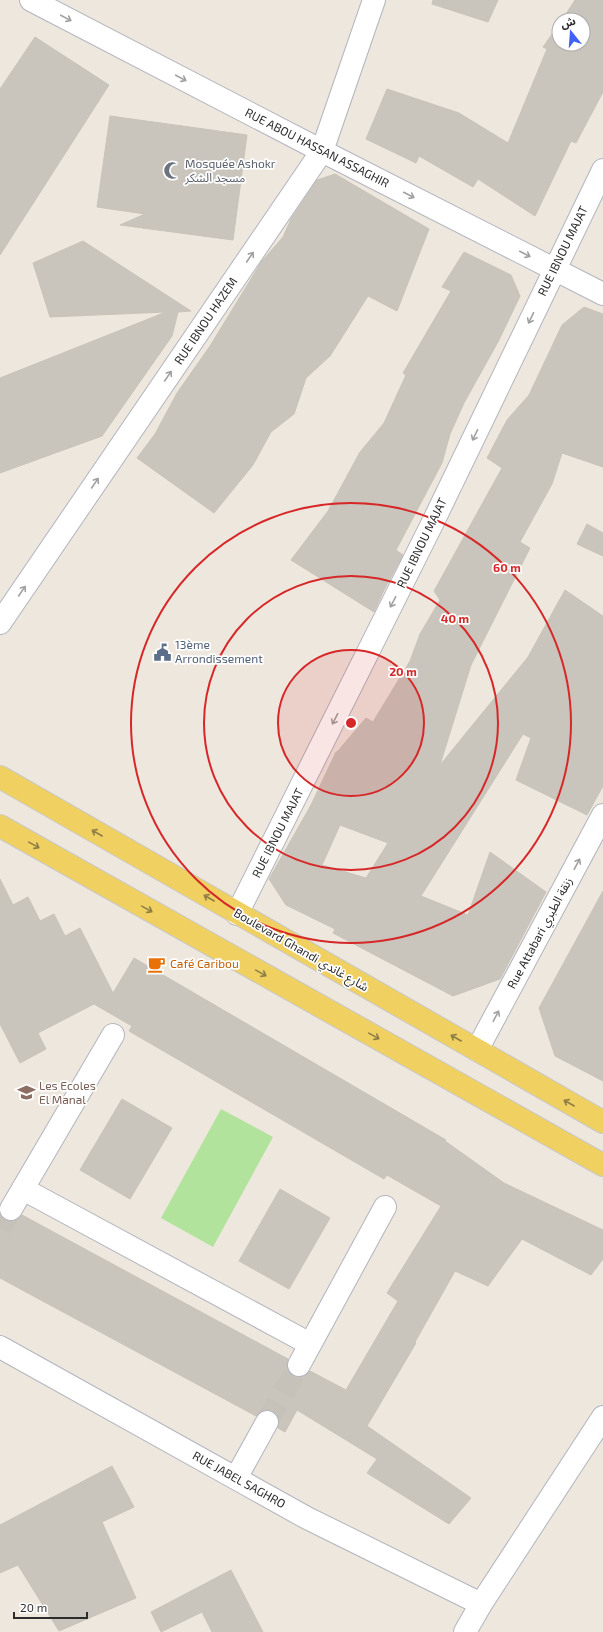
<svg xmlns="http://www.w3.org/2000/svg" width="603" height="1632" font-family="'Exo 2','Noto Sans Arabic',sans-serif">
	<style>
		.green { fill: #b2e39c }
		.building { fill: #c9c5bc; stroke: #c9c3b8; fill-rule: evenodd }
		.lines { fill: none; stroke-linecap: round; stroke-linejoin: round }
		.minor-tunnel { stroke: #c6c2ba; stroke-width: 22; stroke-dasharray: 22 11; stroke-linecap: butt }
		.minor-casing { stroke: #b2b4bf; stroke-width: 24 }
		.primary-casing { stroke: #c8c8c8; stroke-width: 24 }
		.minor { stroke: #fff; stroke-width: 22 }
		.primary { stroke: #efd061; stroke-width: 22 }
		.oneway { stroke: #a0a0a0 }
		.oneway2 { stroke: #8e7e46 }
		.ring { fill: none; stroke: #d62828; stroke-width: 2 }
		.labels { text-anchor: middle; stroke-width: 3.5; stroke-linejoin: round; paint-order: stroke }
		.street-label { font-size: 12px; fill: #2c2c2c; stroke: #fff }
		.worship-label { font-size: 12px; fill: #5b616d; stroke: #fff; text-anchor: start }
		.service-label { font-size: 12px; fill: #4e5e75; stroke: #fff; text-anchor: start }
		.food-label { font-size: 12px; fill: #c56008; stroke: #fff; text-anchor: start }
		.education-label { font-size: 12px; fill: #785e54; stroke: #fff; text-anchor: start }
		.centre { fill: #d62828; stroke: #fff; stroke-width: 2 }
		.ring-label { font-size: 12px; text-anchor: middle; font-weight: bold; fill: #d62828; stroke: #fff; stroke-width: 3.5; stroke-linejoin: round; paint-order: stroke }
	</style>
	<rect width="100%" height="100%" fill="#ede7de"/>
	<path class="green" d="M221,1109L273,1137L213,1247L161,1218Z"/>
	<g class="building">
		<path d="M433,0H498L488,22L432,4Z"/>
		<path d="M575,0H603V92L576,143L571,141L535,216L478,179L473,187L419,156L416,163L366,139L387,89L459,113L508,143L547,49L543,47L559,24V44H583V20H562Z"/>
		<path d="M35,37L109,85L0,255V89Z"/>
		<path d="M110,116L247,135L233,240L120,225L145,214L97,207Z"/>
		<path d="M335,174L429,229L397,311L368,296L330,356L306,378L294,414L271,432L253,465L214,513L137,458L155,434L177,393L210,346L262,261L283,237L291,219L317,180Z"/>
		<path d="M83,241L191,311L178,312L172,336L102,436L0,473V378L166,312L50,317L33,263Z"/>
		<path d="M464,252L511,275L520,296L499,340L464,403L450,434L442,463L396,550L403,555L384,590L374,612L291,560L328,511L360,452L384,423L406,375L403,373L451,291L442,287Z"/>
		<path d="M584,307L603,314V467L562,453L552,484L520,542L530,548L471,665L440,765L528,657L565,590L603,616V786L587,815L516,780L531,738L523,734L421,896L468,915L490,852L546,892L500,979L453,996L333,933L335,929L286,905L269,879L311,805L336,752H337L366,718L373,722L410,661L420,634L440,600L434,591L502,468L487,458L507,420L529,395L562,325ZM340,825L388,843L366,878L322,865Z"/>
		<path d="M587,524L603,533V556L577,544Z"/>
		<path d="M0,879L13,905L28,897L40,921L54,914L65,936L80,928L113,993L134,958L446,1140L445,1141L504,1183L603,1230V1259L591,1275L522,1239L488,1286L455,1271L415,1342L416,1343L367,1426L471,1498L449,1524L367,1473L377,1459L297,1410L285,1432L278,1428L279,1422L278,1416L273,1411L266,1410L261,1411L256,1416L0,1278V1215L5,1220L11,1221L17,1220L22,1215L288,1359L287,1366L288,1371L293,1376L300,1377L305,1376L310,1371L346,1390L398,1301L387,1293L441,1206L387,1175L384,1179L129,1031L132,1026L94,1004L38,1033L46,1049L20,1063L0,1024Z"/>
		<path d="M603,891V1081L555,1056L539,1008Z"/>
		<path d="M122,1099L172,1128L130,1199L80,1170Z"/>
		<path d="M280,1189L330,1218L289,1289L239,1261Z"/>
		<path d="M112,1466L134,1507L102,1522L136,1598L59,1631L18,1565L0,1573V1525Z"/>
		<path d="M231,1570L263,1632H212L202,1612L161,1632L151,1612Z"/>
	</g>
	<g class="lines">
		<g class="minor-tunnel">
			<path d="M0,1228L11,1209"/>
			<path d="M267,1422L299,1365"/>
		</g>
		<defs>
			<g id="minor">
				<path d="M31,0L322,151L603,294"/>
				<path d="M0,623L322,151L374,0"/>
				<path d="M237,914L434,520L603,170"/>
				<path d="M477,1050L603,815"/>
				<path d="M23,1189L310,1344"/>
				<path d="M11,1209L113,1035"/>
				<path d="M0,1347L307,1518L481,1604"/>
				<path d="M299,1365L385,1207"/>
				<path d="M236,1478L267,1422"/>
				<path d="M465,1632L481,1604L603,1417"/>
			</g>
			<g id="primary">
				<path d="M0,777L603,1122"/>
				<path d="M0,826L603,1165"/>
			</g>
		</defs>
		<use href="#minor" class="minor-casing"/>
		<use href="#primary" class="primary-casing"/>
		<use href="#minor" class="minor"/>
		<use href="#primary" class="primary"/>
	</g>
	<defs><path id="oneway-shaft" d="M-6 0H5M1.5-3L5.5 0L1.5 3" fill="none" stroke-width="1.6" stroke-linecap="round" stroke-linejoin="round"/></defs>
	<g class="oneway">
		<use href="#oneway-shaft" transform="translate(66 18) rotate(28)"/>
		<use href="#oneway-shaft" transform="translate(181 78) rotate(28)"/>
		<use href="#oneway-shaft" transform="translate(409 195) rotate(27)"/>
		<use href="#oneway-shaft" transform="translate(525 254) rotate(27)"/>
		<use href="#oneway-shaft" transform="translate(250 257) rotate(-56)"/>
		<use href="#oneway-shaft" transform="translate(531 318) rotate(116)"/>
		<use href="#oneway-shaft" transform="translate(168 376) rotate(-56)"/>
		<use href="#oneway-shaft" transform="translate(475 435) rotate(116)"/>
		<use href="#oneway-shaft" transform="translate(95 483) rotate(-56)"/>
		<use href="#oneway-shaft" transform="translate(22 591) rotate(-56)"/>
		<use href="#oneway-shaft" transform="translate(393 602) rotate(117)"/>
		<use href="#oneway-shaft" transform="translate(335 719) rotate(117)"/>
		<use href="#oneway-shaft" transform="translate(577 864) rotate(-62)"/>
		<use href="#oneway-shaft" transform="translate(496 1016) rotate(-62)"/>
	</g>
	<g class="oneway2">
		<use href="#oneway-shaft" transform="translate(97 833) rotate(-150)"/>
		<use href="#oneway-shaft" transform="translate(34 845) rotate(29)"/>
		<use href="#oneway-shaft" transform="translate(209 898) rotate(-150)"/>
		<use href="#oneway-shaft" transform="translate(147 909) rotate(29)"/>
		<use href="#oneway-shaft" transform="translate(261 973) rotate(29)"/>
		<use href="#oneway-shaft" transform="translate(374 1036) rotate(29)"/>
		<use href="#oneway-shaft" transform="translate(456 1038) rotate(-150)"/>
		<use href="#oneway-shaft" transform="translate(569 1103) rotate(-150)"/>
	</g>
	<circle cx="351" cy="723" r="73" fill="#d62828" fill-opacity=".12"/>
	<g class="ring">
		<circle cx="351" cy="723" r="73"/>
		<circle cx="351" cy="723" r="147"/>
		<circle cx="351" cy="723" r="220"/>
	</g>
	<defs>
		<symbol id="mosque-bare" viewBox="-9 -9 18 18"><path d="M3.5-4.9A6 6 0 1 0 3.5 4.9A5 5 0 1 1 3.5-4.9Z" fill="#6b7280" stroke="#fff" stroke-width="2.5" paint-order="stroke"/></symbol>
		<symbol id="civic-bare" viewBox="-9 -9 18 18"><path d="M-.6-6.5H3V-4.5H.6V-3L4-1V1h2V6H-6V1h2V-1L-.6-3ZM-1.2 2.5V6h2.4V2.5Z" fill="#5c6f8a" stroke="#fff" stroke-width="2.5" paint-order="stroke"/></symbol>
		<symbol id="cafe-bare" viewBox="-9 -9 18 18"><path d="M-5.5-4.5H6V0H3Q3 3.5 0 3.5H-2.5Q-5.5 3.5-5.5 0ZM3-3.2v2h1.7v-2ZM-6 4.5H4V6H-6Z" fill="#e8710a" stroke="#fff" stroke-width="2.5" paint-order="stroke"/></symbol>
		<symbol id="school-bare" viewBox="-9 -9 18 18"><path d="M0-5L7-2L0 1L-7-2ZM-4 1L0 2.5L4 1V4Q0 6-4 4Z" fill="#8d6e63" stroke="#fff" stroke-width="2.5" paint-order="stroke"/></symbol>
	</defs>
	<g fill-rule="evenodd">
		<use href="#mosque-bare" x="160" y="158" width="25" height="25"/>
		<use href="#civic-bare" x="150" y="640" width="25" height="25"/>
		<use href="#cafe-bare" x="144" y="952" width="25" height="25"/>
		<use href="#school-bare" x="14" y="1080" width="25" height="25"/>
	</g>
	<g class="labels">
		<g class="street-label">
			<text transform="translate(317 148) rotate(27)" y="4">RUE ABOU HASSAN ASSAGHIR</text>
			<text transform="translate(563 251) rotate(-64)" y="4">RUE IBNOU MAJAT</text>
			<text transform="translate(206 321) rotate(-56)" y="4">RUE IBNOU HAZEM</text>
			<text transform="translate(422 543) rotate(-64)" y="4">RUE IBNOU MAJAT</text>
			<text transform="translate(278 833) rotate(-63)" y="4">RUE IBNOU MAJAT</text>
			<text transform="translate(540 933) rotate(-62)" y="4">Rue Attabari زنقة الطبري</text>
			<text transform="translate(301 950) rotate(30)" y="4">Boulevard Ghandi شارع غاندي</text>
			<text transform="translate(239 1480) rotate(29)" y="4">RUE JABEL SAGHRO</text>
		</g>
		<g class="worship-label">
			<text x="185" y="168">Mosquée Ashokr<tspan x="185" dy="14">مسجد الشكر</tspan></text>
		</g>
		<g class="service-label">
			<text x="175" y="649">13ème<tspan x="175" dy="14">Arrondissement</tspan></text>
		</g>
		<g class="food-label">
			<text x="170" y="968">Café Caribou</text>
		</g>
		<g class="education-label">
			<text x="39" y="1090">Les Ecoles<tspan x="39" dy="14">El Manal</tspan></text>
		</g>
	</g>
	<circle cx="351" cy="723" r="6" class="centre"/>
	<g class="ring-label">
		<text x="507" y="572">60 m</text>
		<text x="455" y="623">40 m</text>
		<text x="403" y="676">20 m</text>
	</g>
	<g transform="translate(571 32) rotate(343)"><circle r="19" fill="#ffffff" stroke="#ababab"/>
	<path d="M0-3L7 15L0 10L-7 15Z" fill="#4160f7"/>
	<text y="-6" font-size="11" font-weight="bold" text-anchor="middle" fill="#2c2c2c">ش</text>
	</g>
	<path d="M14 1612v6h73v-6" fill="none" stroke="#2c2c2c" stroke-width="2"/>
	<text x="20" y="1612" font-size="12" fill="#2c2c2c" stroke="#ffffff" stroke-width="3" paint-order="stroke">20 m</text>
</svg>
